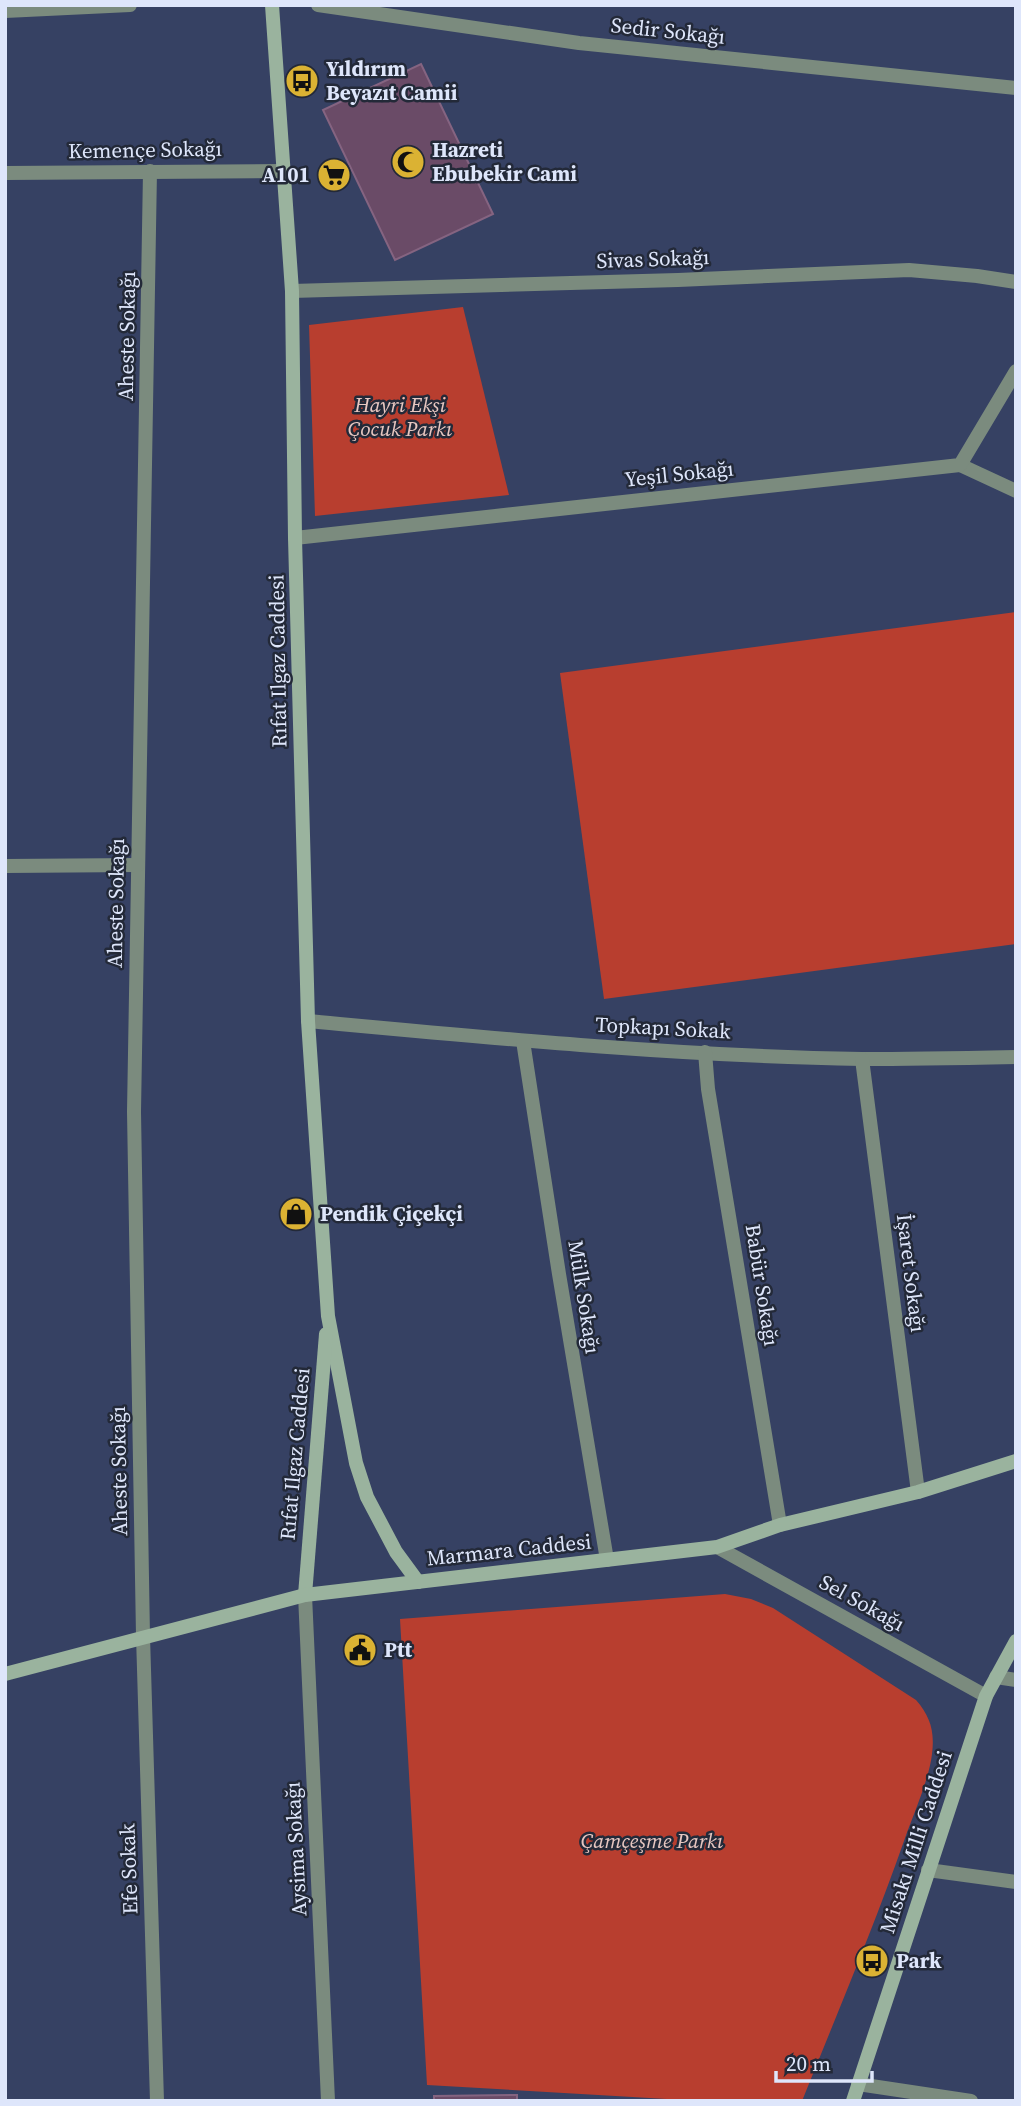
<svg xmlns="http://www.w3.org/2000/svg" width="1021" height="2106" font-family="'Source Serif 4',serif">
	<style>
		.green { fill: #b83e2f }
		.building { fill: #6a4b67; stroke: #856481; stroke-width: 2 }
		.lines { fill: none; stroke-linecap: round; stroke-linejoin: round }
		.street { stroke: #7b8b7e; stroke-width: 14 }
		.secondary { stroke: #9ab39e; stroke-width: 14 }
		.labels { text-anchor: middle; stroke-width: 5; stroke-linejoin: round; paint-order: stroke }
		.street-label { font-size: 21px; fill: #dee6fb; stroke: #232938 }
		.poi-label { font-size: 21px; font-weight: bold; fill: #dee6fb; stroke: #232938; text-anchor: start }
		.park-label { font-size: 21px; font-style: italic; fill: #e8c7c1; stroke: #232938 }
	</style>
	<rect width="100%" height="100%" fill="#364163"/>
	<g class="green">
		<path d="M463,307L509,495L315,516L309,325Z"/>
		<path d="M1016,612V944L604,999L560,673Z"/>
		<path d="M725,1594L751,1599L773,1608L916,1700C930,1716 935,1731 932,1754C929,1780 913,1815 904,1841C873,1929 837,2014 802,2101H701L427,2085L400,1619Z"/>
	</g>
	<g class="building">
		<path d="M421,64L493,214L395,260L323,110Z"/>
		<path d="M517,2095V2101H434V2096Z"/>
	</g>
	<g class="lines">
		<g class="street">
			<path d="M318,5L579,43L1016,88"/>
			<path d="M5,11L130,5"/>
			<path d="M150,171L134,1112L143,1636L157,2101"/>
			<path d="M5,173L285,171"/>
			<path d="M292,291L678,280L909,270L977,276L1016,282"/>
			<path d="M960,465L1016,491"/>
			<path d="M295,538L960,465L1016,371"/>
			<path d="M5,866L138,865"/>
			<path d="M308,1021C492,1038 677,1056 862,1059C913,1059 965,1058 1016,1057"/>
			<path d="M523,1041L559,1274L607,1560"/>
			<path d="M705,1052L708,1089L780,1525"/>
			<path d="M862,1059L918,1492"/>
			<path d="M717,1547L986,1696"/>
			<path d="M305,1595L328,2101"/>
			<path d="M996,1677L1016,1680"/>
			<path d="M928,1870L1016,1882"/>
			<path d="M858,2084L971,2101"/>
		</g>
		<g class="secondary">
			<path d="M272,5L292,291L295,538L308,1021L328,1316L356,1463L367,1497L396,1552L418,1582"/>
			<path d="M305,1595L326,1334"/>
			<path d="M5,1674L305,1595L717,1547L780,1525L918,1492L1016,1461"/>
			<path d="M853,2101L986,1696L1016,1641"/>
		</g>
	</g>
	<defs>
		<symbol id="bus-disc" viewBox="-11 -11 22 22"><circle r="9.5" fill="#dbb233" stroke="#232938"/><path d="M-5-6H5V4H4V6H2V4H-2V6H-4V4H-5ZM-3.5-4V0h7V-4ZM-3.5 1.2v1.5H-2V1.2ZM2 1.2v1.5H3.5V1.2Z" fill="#111"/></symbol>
		<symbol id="mosque-disc" viewBox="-11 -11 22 22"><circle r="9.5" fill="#dbb233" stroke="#232938"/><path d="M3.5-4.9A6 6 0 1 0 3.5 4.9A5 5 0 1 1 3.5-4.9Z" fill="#111"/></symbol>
		<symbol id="supermarket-disc" viewBox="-11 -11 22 22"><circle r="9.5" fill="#dbb233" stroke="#232938"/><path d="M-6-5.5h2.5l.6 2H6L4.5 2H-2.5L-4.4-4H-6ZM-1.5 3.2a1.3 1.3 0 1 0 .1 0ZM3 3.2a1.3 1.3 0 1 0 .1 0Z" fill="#111"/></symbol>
		<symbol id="shop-disc" viewBox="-11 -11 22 22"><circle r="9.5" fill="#dbb233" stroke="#232938"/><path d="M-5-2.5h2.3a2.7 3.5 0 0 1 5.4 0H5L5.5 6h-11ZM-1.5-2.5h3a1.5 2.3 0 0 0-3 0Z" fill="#111"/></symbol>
		<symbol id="civic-disc" viewBox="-11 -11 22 22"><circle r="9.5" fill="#dbb233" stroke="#232938"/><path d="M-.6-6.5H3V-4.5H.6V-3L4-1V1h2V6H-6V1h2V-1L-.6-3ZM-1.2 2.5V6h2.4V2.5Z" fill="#111"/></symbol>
	</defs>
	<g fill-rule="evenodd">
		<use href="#bus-disc" x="283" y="62" width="38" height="38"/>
		<use href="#mosque-disc" x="389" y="143" width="38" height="38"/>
		<use href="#supermarket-disc" x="315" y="156" width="38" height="38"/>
		<use href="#shop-disc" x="277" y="1195" width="38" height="38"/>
		<use href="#civic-disc" x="341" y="1631" width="38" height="38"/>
		<use href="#bus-disc" x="853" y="1942" width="38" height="38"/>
	</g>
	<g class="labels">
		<g class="street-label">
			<text transform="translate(668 31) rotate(6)" y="7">Sedir Sokağı</text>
			<text transform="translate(145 150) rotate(-1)" y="7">Kemençe Sokağı</text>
			<text transform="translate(653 259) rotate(-2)" y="7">Sivas Sokağı</text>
			<text transform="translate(127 336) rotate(-89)" y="7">Aheste Sokağı</text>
			<text transform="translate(679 474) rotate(-6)" y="7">Yeşil Sokağı</text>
			<text transform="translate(278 661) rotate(-91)" y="7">Rıfat Ilgaz Caddesi</text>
			<text transform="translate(116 903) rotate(-89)" y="7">Aheste Sokağı</text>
			<text transform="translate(663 1028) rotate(3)" y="7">Topkapı Sokak</text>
			<text transform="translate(911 1273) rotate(83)" y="7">İşaret Sokağı</text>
			<text transform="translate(762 1285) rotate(81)" y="7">Babür Sokağı</text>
			<text transform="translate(584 1297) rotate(81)" y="7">Mülk Sokağı</text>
			<text transform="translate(295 1454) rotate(-85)" y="7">Rıfat Ilgaz Caddesi</text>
			<text transform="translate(119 1471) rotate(-91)" y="7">Aheste Sokağı</text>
			<text transform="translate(509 1550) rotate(-6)" y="7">Marmara Caddesi</text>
			<text transform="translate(862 1603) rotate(29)" y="7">Sel Sokağı</text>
			<text transform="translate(916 1842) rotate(-72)" y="7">Misakı Milli Caddesi</text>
			<text transform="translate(296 1849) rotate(-93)" y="7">Aysima Sokağı</text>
			<text transform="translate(129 1869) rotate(-92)" y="7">Efe Sokak</text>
		</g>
		<g class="poi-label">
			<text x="326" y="76">Yıldırım<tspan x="326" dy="24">Beyazıt Camii</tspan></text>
			<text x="432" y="157">Hazreti<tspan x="432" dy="24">Ebubekir Cami</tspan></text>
			<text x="310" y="182" text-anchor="end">A101</text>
			<text x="320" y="1221">Pendik Çiçekçi</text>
			<text x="384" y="1657">Ptt</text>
			<text x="896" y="1968">Park</text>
		</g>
		<g class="park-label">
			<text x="400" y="412">Hayri Ekşi<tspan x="400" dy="24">Çocuk Parkı</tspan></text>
			<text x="652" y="1848">Çamçeşme Parkı</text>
		</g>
	</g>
	<rect width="1021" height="2106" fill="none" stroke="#dee6fb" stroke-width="14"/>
	<path d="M776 2071v10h96v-10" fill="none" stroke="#dee6fb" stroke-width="3.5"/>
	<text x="786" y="2071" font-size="21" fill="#dee6fb" stroke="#232938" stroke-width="5" paint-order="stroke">20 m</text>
</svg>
